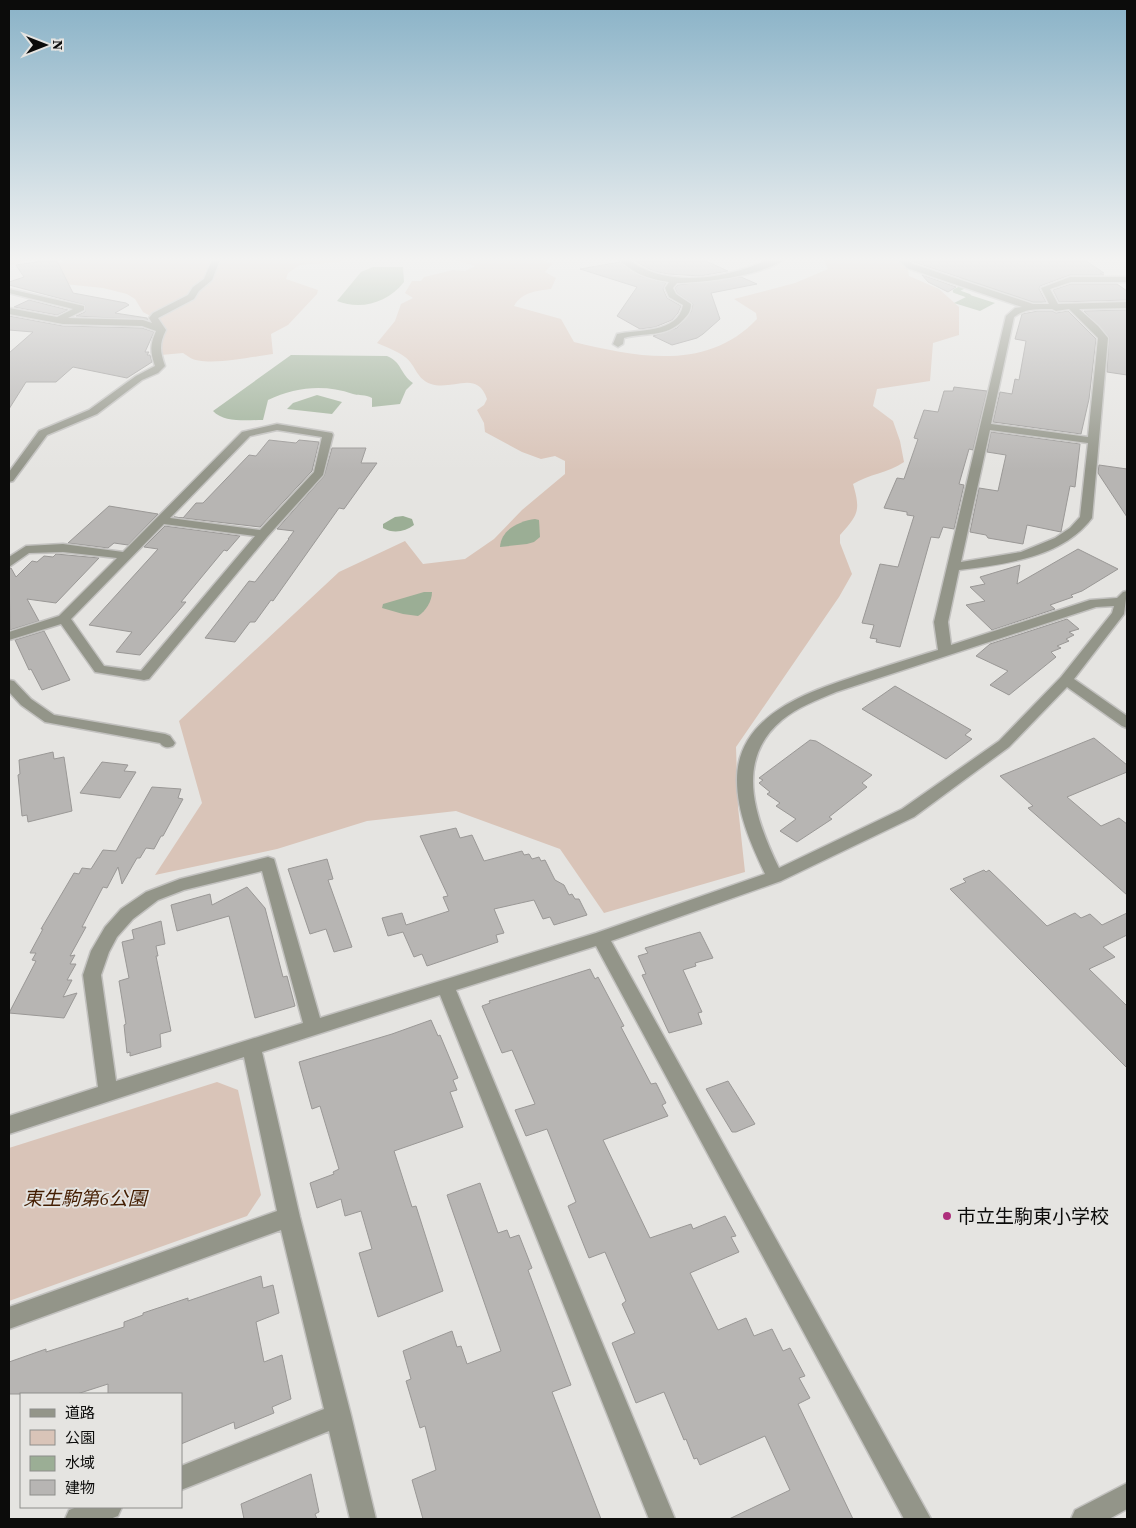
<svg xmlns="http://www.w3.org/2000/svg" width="1136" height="1528" font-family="'Source Serif 4','Noto Sans JP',serif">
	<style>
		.green { fill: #d9c4b8 }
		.water { fill: #9bae95 }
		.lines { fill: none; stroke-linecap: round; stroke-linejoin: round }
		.stream { stroke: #9bae95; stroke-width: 4.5 }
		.building { fill: #b7b5b3; stroke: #9a9896 }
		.minor-casing { stroke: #c2c1bf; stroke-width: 3 }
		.minor { fill: #939589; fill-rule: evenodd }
		.poi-dot { fill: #ae2f7c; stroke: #e5e4e1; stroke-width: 2 }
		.labels { text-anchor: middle; stroke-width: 4; stroke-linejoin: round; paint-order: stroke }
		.near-park-label { font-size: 19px; font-style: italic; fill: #431d01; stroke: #e5e4e1 }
		.near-poi-label { font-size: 19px; fill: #0c0c0b; stroke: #e5e4e1; text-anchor: start }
	</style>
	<rect width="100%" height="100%" fill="#e5e4e1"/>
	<g class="green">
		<path d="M9,257H352L339,262L300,265L288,273L286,279L318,290L317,294L288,325L271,334L273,354C255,356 205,368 189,357C187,356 185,354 183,353L161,355L160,347L165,329L156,319L143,312L135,299L127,294L103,288L64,284L53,265L64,261L57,257L29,260L9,265Z"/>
		<path d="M452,257C476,257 533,253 552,264L545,272L556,278L551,289C536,291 522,292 514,306L561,319L574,342C637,357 707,372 757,319L756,313L734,299L795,283L828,269L824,260L827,257H897L908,269L909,276L939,289L959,307V335L933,343L930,381L877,389L873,406L893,421L900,441L904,462C888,473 869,474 853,484C861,511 858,515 840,535V543L852,574L839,597L736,747L738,807L745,872L604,913L560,849L456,811L367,821L277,849L155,875L202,803L179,721L339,572L405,541L423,564L465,559L494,539L522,510L565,474V461L555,456L541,459L522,452L485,432L484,423L477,410L484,405L487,399C477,369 453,391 431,384C416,379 416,365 405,357C397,351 386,347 377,343L395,321L401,304L413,298L405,293L412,281H421L424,277L453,270L465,271L475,266L455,260Z"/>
		<path d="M217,1082L238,1090L261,1195L247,1216L9,1301V1148Z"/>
	</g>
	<g class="water">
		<path d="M373,267H403L404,282C388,302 362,311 337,301L361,272Z"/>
		<path d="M970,295L995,303L980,311L954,303Z"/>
		<path d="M291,355L387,356C402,362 400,374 413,383L406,390L400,404L372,407V398C365,394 359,396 353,394C324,384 296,387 268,400L263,420C247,420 224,423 213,411Z"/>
		<path d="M317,395L342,402L332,414L287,409L293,403Z"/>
		<path d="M403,516L412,519L414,525C405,532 393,534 383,528V524L395,517Z"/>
		<path d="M535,519L539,520L540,537L534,542L527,544L500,547C501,529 520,521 535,519Z"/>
		<path d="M424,592H432C432,601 426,611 418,616L403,614L382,608L383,604Z"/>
	</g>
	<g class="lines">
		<g class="stream">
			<path d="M962,257L957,260V270L965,281L1043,305"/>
			<path d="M965,286L955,291L969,296"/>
		</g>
	</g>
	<g class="building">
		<path d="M652,257H697L728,271L700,276L668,274L653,271L633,260Z"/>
		<path d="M1080,257L1104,273H1100L1104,275H1070L1040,286L1039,289L1046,302H1033L914,262L908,258Z"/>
		<path d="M56,259L73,293L126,303L129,305L115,313L147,318L148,320L76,316L85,312V305L9,285V282L24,277L16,265Z"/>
		<path d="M620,262L640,276L666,283L663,289L667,298L681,306L678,313L672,320L655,327L640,329L617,316L637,287L580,269Z"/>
		<path d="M922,275L956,287L948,292L928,282Z"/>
		<path d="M741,277L757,284L711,293L720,319L703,334L697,338L672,345L653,336L677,328L691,312L693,304L677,293L675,288L678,285Z"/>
		<path d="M1071,284H1117L1127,291V300L1059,302L1053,290Z"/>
		<path d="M29,300L68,310L57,315L14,307Z"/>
		<path d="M1127,310V375L1107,372L1109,337L1084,311Z"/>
		<path d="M1038,311H1052L1056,313L1068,311L1096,339L1089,399L1081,434L993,422L1000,392L1012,394L1015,379L1019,380L1026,341L1015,339L1022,314Z"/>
		<path d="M9,316L63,326L142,328L154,332L145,352H149L147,355H150L152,362L127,378L73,367L56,382H26L9,409V353L33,332L9,330Z"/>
		<path d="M954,387L987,391L973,450L969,449L959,484L964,485L954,529L943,527L939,538L931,537L900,647L876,642L877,639L870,638L874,625L862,623L880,564L898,567L914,516L907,515V512L884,508L897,478L904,479L918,439L914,438L924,410L938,412L944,391H953Z"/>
		<path d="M991,432L1080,444L1075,487L1070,486L1061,532L1027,525L1023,544L988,538L986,535L970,532L979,488L998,491L1006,455L987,452Z"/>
		<path d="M269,440L296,443L299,440L319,442L312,471L260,527L174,517L183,518L196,503H203L249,455L256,456Z"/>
		<path d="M332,448H366L361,463H377L344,509L339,508L273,601L271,600L255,622H250L235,642L205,638L249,581L255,582L289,539H288L294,531L277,529L324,476Z"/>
		<path d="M1099,465L1127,469V517L1098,473Z"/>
		<path d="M109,506L158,514L128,545L114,543L108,548L68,543Z"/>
		<path d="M165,526L240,536L227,551L224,550L181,602H186L140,655L116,652L132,632L89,625L158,549L144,547Z"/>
		<path d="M1078,549L1118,569L1082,591L1071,595L1073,597L1050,605L1055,609L992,630L966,605L985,601L970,587L985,584L980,577L1020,565L1017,584Z"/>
		<path d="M56,554L99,558L56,603L27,599L39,621L10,630L9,569L11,568L16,577L32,561L37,562L44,556L53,557Z"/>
		<path d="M1067,619L1079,629L1069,632L1074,635L1066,639L1069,641L1057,646L1061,648L1051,652L1056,657L1009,695L990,685L1008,671L976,656L990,644Z"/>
		<path d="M44,631L70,680L42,690L31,669L29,670L15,640Z"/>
		<path d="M895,686L971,730L965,735L972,739L946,759L862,709Z"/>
		<path d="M1094,738L1127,765V772L1067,797L1101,826L1119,818L1127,824V895L1028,808L1033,806L1000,776Z"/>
		<path d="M810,740L816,741L872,775L862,783L867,787L829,817L832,819L797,842L780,831L796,819L776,806L780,803L767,794L770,792L759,783L763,780L759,778Z"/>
		<path d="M53,752L54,759L64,757L72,811L28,822L27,815L22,816L18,775L20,774L19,760Z"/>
		<path d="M102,762L128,765L124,771L136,772L120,798L80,793Z"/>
		<path d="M152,787L181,789L178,798L183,799L163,836H161L154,849L146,848L140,858H137L122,884L118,867L107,888L103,887L82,927H86L70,956L75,955L70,964H76L67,980H72L63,997L77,993L64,1018L9,1013L36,961L32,960L36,953H30L43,929H41L74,873L79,874L82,868L91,869L103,850L116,851Z"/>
		<path d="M456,828L460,838L472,835L484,861L522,851L524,855L529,854L532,859L539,857L541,861L545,860L555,880L564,885L569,895L572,894L575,899H579L587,915L554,925L550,917L543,919L534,900L494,909L504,933L496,935L498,942L427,966L422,954L414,957L403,932L388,936L382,918L402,913L406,925L449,911L443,897L448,896L420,836Z"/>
		<path d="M327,859L333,879L328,880L352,947L334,952L326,929L310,934L288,869Z"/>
		<path d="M984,870L986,872L989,870L1047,926L1075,913L1081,918L1090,914L1102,925L1127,913V935L1103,947L1115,957L1089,969L1127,1006V1068L950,889L966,882L963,879Z"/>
		<path d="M247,887L265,908L283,977L287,976L295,1006L255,1018L229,916L177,931L171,905L210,894L212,905Z"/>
		<path d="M161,921L165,944L156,946L158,956H156L171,1031L160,1034L161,1047L130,1056V1052L127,1053L124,1025L126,1024L119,981L129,978L122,942L134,939L132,930Z"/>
		<path d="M700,932L713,958L695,963L696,966L683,970L702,1012L698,1013L702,1024L669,1033L642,975L646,974L638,956L648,953L645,948Z"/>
		<path d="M590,969L595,979L598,977L624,1026L621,1027L651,1084L656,1083L666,1103L662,1105L668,1116L603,1140L650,1238L691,1224L693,1229L725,1216L736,1236L731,1237L739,1252L690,1273L718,1330L746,1318L754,1336L772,1329L783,1351L790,1348L805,1376L799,1378L810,1398L798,1404L853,1519H729L790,1490L765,1436L700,1465L697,1458L694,1459L686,1439L684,1440L664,1392L636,1403L612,1343L635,1333L622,1304L626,1301L605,1252L589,1258L568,1206L576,1202L547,1129L526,1136L515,1110L535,1104L512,1050L502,1053L482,1006L490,1003L489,1001Z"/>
		<path d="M431,1020L438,1036L440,1035L458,1078L453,1080L457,1090L450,1092L463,1127L394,1151L412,1207L416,1206L443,1291L378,1317L359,1253L372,1249L361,1211L345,1216L341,1199L317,1208L310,1183L334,1174L333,1172L339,1169L320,1106L312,1109L299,1062L392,1034Z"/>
		<path d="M728,1081L755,1124L736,1132H732L706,1089Z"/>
		<path d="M480,1183L498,1233L507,1230L510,1238L519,1235L532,1268L528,1270L571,1385L552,1392L601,1519H423L412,1480L436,1470L425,1426L420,1428L406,1381L411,1379L403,1351L452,1331L457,1347L461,1346L467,1364L501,1351L447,1195Z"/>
		<path d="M261,1276L263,1288L273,1285L279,1313L256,1322L264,1362L282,1355L291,1399L272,1407L274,1413L235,1429L234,1422L181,1444V1394H108V1384L77,1394H9V1362L46,1349V1352L124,1327V1322L143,1315V1313L188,1298V1301Z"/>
		<path d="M311,1474L319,1512L315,1514L317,1519H244L241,1504Z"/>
	</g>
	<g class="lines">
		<defs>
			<g id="minor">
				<path d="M213,257H221L212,280L199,291L194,299L158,318L166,330C159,344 160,351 165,366L158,373L142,380L97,414L47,435L13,481L9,482V472L39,431L89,410L136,376L155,366C150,351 150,345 156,331L142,326L63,324L9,314V308L57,317L73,309L9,293V289L84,306V310L68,318L143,320L152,323L149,318L153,313L188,295L193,287L204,279Z"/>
				<path d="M617,257H625C659,285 707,281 747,268C760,264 773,256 787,257C765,276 706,282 677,283L673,288L676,294L691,304C691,312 687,316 682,321C666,338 644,332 624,338L623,344L618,347L613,344L617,334C637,329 678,334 683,305L669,297L665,288L669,282C648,279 631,273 617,257Z"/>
				<path d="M896,257H904L913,264L1033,304H1049L1041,288L1070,277H1127V282H1071L1050,289L1058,304L1127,302V308L1079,309L1098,326L1108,338L1092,518C1062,558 1005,564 959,570L948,622L951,645L1090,600L1117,598L1123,592L1127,591L1124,614L1074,679L1127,716V728L1122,726L1067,687L1009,747L914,817L781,881L611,941L931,1519H904L596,946L456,990L675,1519H649L440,995L262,1052L300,1217L351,1415L376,1519H350L329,1431L181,1490V1466L324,1409L281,1230L9,1329V1307L277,1211L244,1057L9,1134V1116L98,1087L83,975L91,951L105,927L121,909L146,892L180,879L268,857L274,859L320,1018L596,933L765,874C751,844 737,813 737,780C737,712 814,690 865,673C890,665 914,657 938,650L934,622L1006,316L1015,308L1022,307L907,268ZM1052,309L1056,311L1069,309L1098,338L1088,437L991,424L1014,317C1026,308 1039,309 1052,309ZM990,430L1088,443L1080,517L1070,528L1055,538L1021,552L961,562ZM1114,606L1112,613L1061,677L999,741L902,809L779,868C756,820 733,761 782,720C798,707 817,700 836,692L1096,607ZM262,871L303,1023L116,1081L101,975L109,952L117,937L133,919L158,900L184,890Z"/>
				<path d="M277,424L332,433L333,435L323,475L267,537L149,679L144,680L95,672L61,624L9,640V632L59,616L117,558L63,552L29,553L9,567V557L26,546L63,544L123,552L242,432ZM277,430L322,437L314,472L260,530L170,518L250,436ZM164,524L255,536L141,671L104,666L71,619Z"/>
				<path d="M9,680L14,681L31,699L54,715L165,734L170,736L175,743L173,746C167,748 164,748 160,743L45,722L21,705L9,692Z"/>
				<path d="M1127,1483V1509L1109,1519H1071L1075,1510Z"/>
				<path d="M77,1507H122L118,1516L110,1519H65L69,1510Z"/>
			</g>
		</defs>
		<use href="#minor" class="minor-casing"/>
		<use href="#minor" class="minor"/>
	</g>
	<linearGradient id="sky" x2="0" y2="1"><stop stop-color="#89b2c7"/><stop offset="0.55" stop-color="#f3f3f2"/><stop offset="1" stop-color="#f3f3f2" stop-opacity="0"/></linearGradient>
	<rect width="1136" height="471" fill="url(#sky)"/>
	<circle class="poi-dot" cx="947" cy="1216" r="5"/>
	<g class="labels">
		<g class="near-park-label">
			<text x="85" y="1205">東生駒第6公園</text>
		</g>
		<g class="near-poi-label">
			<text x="957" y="1223">市立生駒東小学校</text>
		</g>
	</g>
	<rect width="1136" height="1528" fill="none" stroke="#0c0c0b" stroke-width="20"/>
	<rect x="20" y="1393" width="162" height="115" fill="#e5e4e1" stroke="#8e8e8b"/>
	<rect x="30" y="1409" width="25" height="8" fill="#939589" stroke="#8e8e8b"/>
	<text x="65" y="1418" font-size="15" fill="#0c0c0b">道路</text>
	<rect x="30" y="1430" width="25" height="15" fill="#d9c4b8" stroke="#8e8e8b"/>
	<text x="65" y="1443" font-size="15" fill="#0c0c0b">公園</text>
	<rect x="30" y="1456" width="25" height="15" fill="#9bae95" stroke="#8e8e8b"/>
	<text x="65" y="1468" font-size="15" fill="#0c0c0b">水域</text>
	<rect x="30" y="1480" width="25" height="15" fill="#b7b5b3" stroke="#8e8e8b"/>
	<text x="65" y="1493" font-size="15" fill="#0c0c0b">建物</text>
	<g transform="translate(45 45) rotate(90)" stroke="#e5e4e1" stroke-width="4" paint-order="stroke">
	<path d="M0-4L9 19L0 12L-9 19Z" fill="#0c0c0b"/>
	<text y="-8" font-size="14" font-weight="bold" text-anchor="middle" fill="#0c0c0b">N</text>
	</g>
</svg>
